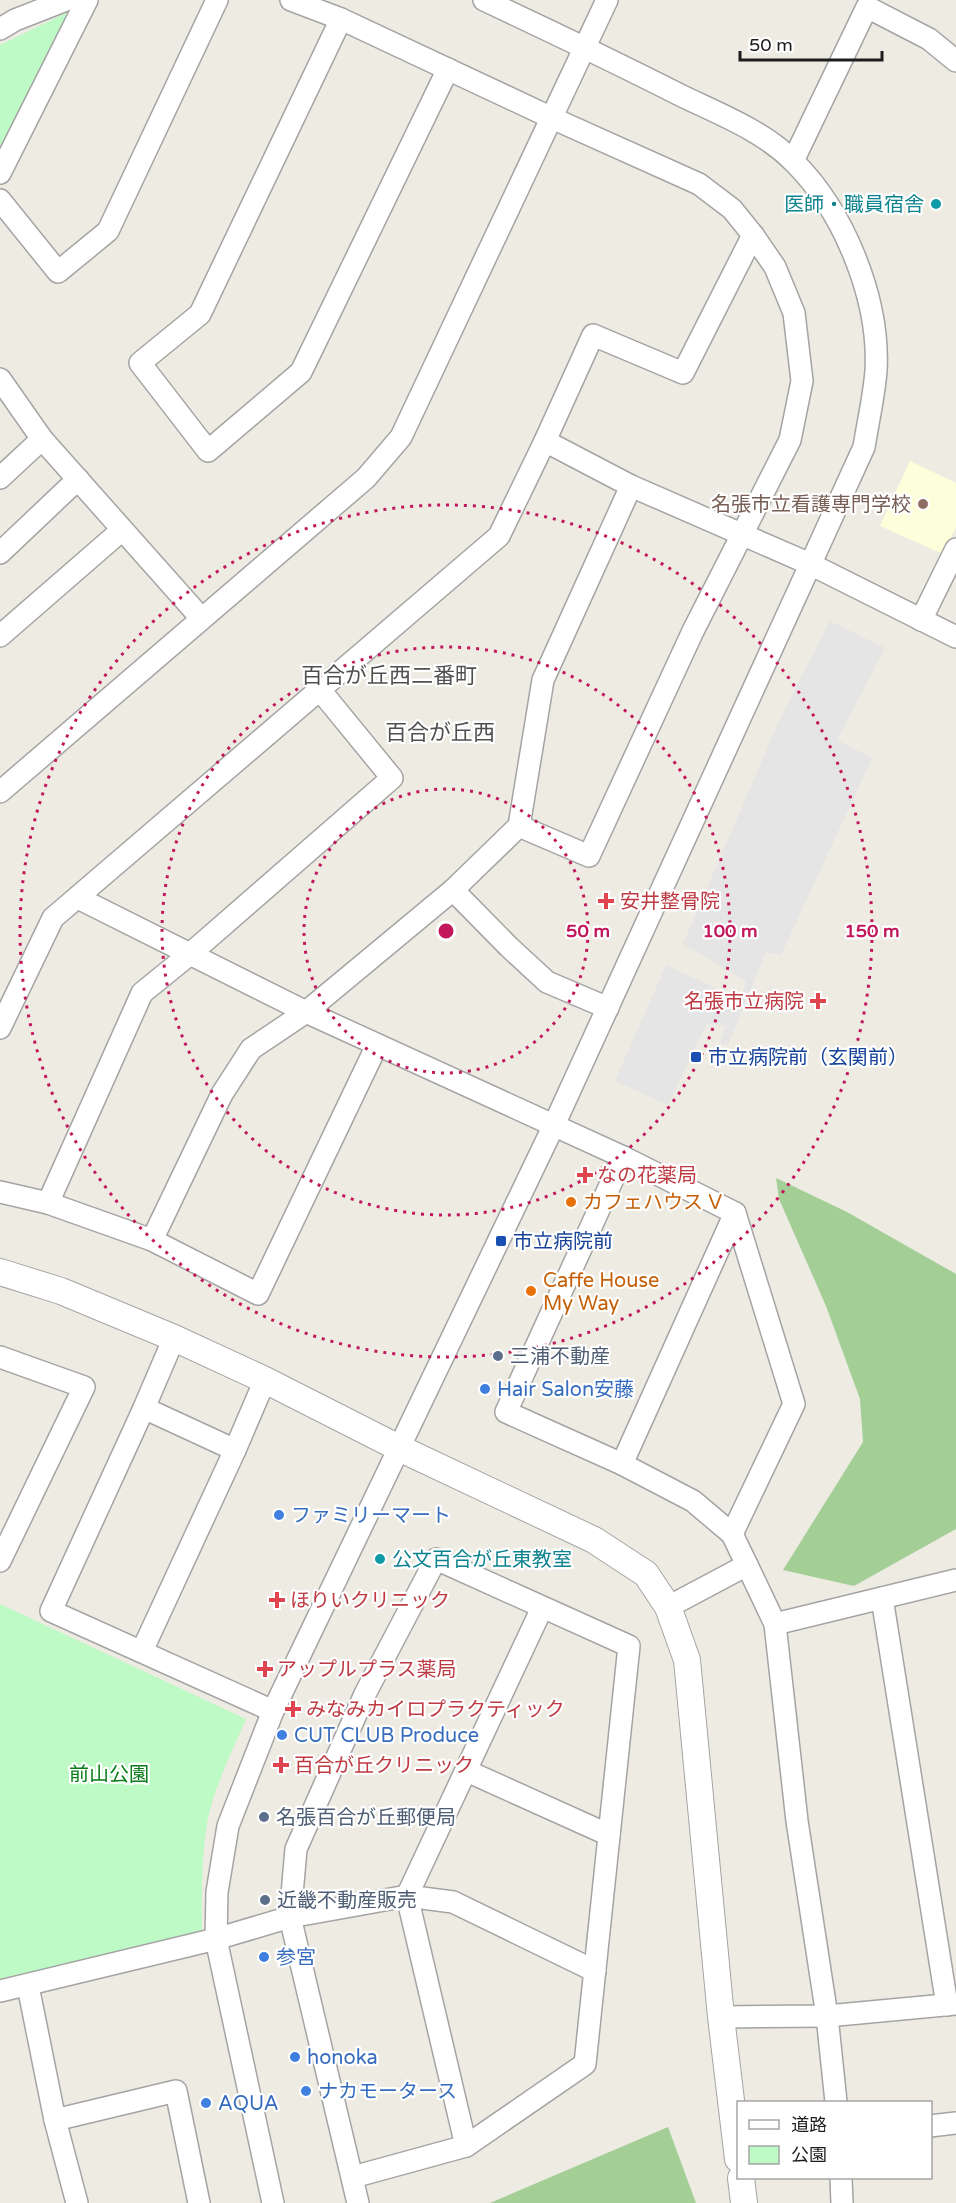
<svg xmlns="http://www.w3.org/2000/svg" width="956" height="2203" font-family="'Varela Round','Noto Sans JP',sans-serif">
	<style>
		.education { fill: #fdffda }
		.forest { fill: #a3ce96 }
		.park { fill: #befac6 }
		.parking { fill: #e5e5e5 }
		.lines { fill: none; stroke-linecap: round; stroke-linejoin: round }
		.minor-casing { stroke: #a4a4a4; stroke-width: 24 }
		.tertiary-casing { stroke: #a4a4a4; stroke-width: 28 }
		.minor { stroke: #fff; stroke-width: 21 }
		.tertiary { stroke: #fff; stroke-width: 26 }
		.ring { fill: none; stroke: #c2185b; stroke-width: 3; stroke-dasharray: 3 6 }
		.culture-dot { fill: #0f9aa8; stroke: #fff; stroke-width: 2 }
		.education-dot { fill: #8d6e63; stroke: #fff; stroke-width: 2 }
		.health-dot { fill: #e0444e; stroke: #fff; stroke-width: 2 }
		.transit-dot { fill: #1a4fb4; stroke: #fff; stroke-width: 2 }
		.food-dot { fill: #e8710a; stroke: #fff; stroke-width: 2 }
		.service-dot { fill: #5c6f8a; stroke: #fff; stroke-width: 2 }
		.shop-dot { fill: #3f7fe0; stroke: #fff; stroke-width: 2 }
		.labels { text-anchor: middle; stroke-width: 4.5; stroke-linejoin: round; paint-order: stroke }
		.culture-label { font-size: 20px; fill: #0d838f; stroke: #fff; text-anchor: end }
		.education-label { font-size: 20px; fill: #785e54; stroke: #fff; text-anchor: end }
		.health-label { font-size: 20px; fill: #be3a42; stroke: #fff; text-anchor: start }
		.transit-label { font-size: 20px; fill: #164399; stroke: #fff; text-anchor: start }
		.food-label { font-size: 20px; fill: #c56008; stroke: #fff; text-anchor: start }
		.service-label { font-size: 20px; fill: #4e5e75; stroke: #fff; text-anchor: start }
		.shop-label { font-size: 20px; fill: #366cbe; stroke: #fff; text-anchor: start }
		.park-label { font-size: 20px; fill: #0a7c1a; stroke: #fff }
		.quarter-label { font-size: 22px; fill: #505050; stroke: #fff }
		.centre { fill: #c2185b; stroke: #fff; stroke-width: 3 }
		.ring-label { font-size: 18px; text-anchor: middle; font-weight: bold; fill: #c2185b; stroke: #fff; stroke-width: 4.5; stroke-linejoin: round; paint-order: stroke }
	</style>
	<rect width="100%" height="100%" fill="#eeebe2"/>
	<path class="education" d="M910,461L956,483V527L943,554L880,526Z"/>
	<g class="forest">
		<path d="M776,1178L847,1212L956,1274V1529L854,1586L783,1570L863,1442L860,1399L826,1306L779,1199Z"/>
		<path d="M668,2127L696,2203H490Z"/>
	</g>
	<g class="park">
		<path d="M68,12L6,142L0,150V45Z"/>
		<path d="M0,1604L246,1719C233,1749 215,1786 208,1818C201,1856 202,1895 202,1933L0,1981Z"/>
	</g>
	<path class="parking" d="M830,621L885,648L837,740L872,758L781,955L766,952L728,1045L720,1042L726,1026L707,1023L668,1105L615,1081L666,965L741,1000L746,981L683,944L779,721Z"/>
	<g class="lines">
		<defs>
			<g id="minor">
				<path d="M291,0L341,19L552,118L699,184L732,209L753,235L775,267L794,313L802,381L790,440L693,631L589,856L519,826"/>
				<path d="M341,19L200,314L140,363L208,451L301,372L448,69"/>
				<path d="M0,29L15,20L66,0"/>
				<path d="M793,161L867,7L929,39L956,61"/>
				<path d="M0,173L87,0"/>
				<path d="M0,200L58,272L108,231L217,0"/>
				<path d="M0,379L42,439L201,618"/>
				<path d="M545,441L593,335L683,373L753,235"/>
				<path d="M0,478L42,439"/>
				<path d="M0,553L78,479"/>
				<path d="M921,620L956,549"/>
				<path d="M0,636L122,530"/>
				<path d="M0,792L366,478L401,437L607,0"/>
				<path d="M453,890L509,947L547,982L608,1008"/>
				<path d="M78,898L306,1012L623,1157L735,1213L794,1404L732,1534"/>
				<path d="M0,1028L53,918L499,536L545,441L631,486L810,564L956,637"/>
				<path d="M623,1157L506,1412L622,1464L693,1501L732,1534L747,1565L668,1607"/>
				<path d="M0,1192L48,1203L152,1240L258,1294L377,1045"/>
				<path d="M48,1203L142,993L190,954L392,778L320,690"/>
				<path d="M152,1240L222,1094L251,1049L306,1012L453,890L519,826L543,680L631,486"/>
				<path d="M174,1338L144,1408L51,1611L273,1711"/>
				<path d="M0,1357L84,1387L0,1561"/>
				<path d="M144,1408L235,1450"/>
				<path d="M622,1464L735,1213"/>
				<path d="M747,1565L775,1624L797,1821L827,2016L836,2102"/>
				<path d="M882,1598L947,2005"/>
				<path d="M775,1624L956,1580"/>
				<path d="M142,1651L235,1450L265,1380"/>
				<path d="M467,1771L609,1835"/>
				<path d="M28,1986L55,2120L77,2203"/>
				<path d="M0,1991L216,1939L290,1917L407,1896L453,1902L595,1971"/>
				<path d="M721,2017L827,2016L956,2004"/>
				<path d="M55,2120L176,2091L199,2203"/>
				<path d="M930,2126L956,2123"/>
				<path d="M466,2146L407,1896L542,1608"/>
				<path d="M353,2177L466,2146L585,2064L629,1646L436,1559L365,1694L296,1849L290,1917L358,2203"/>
				<path d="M841,2178L842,2203"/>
				<path d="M273,2203L216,1939L217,1892L228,1826L273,1711L554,1125L864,447C868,422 874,396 876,371C880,299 844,211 793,161C762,130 719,114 680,95C615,62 550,31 484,0"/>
			</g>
			<g id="tertiary">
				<path d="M0,1272L61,1291L174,1338L265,1380L399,1448L594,1540L646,1574L668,1607L687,1660L721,2017L738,2159"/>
				<path d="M741,2178L744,2203"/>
			</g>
		</defs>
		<use href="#minor" class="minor-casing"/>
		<use href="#tertiary" class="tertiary-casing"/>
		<use href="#minor" class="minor"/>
		<use href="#tertiary" class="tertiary"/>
	</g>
	<g class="ring">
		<circle cx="446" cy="931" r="142"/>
		<circle cx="446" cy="931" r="284"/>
		<circle cx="446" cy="931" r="426"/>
	</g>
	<g class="culture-dot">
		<circle cx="936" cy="204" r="6"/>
		<circle cx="380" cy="1559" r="6"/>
	</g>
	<circle class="education-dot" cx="923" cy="504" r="6"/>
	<g class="health-dot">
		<path d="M603 892h6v6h6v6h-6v6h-6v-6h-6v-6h6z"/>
		<path d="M815 992h6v6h6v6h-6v6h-6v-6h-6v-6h6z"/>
		<path d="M582 1166h6v6h6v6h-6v6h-6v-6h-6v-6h6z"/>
		<path d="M274 1591h6v6h6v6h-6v6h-6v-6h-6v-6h6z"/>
		<path d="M262 1660h6v6h6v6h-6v6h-6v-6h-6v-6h6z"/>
		<path d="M290 1700h6v6h6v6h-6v6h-6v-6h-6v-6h6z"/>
		<path d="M278 1756h6v6h6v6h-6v6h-6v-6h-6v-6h6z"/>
	</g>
	<g class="transit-dot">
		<rect x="690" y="1051" width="12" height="12" rx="3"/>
		<rect x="495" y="1235" width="12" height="12" rx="3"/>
	</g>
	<g class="food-dot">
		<circle cx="571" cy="1202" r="6"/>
		<circle cx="531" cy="1291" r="6"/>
	</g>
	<g class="service-dot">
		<circle cx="498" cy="1356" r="6"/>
		<circle cx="264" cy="1817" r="6"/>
		<circle cx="265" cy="1900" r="6"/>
	</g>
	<g class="shop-dot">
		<circle cx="485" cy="1389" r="6"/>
		<circle cx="279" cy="1515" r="6"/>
		<circle cx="282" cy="1735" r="6"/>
		<circle cx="264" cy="1957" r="6"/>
		<circle cx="295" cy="2057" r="6"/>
		<circle cx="306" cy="2091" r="6"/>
		<circle cx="206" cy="2103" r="6"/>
	</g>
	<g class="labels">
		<g class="culture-label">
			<text x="924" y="211">医師・職員宿舎</text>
			<text x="392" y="1566" text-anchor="start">公文百合が丘東教室</text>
		</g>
		<g class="education-label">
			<text x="911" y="511">名張市立看護専門学校</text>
		</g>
		<g class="health-label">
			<text x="620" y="908">安井整骨院</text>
			<text x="804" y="1008" text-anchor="end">名張市立病院</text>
			<text x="597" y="1182">なの花薬局</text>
			<text x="290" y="1607">ほりいクリニック</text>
			<text x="277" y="1676">アップルプラス薬局</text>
			<text x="306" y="1716">みなみカイロプラクティック</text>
			<text x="294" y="1772">百合が丘クリニック</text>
		</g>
		<g class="transit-label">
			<text x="708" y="1064">市立病院前（玄関前）</text>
			<text x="513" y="1248">市立病院前</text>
		</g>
		<g class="food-label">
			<text x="583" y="1209">カフェハウス V</text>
			<text x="543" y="1287">Caffe House<tspan x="543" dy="23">My Way</tspan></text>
		</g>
		<g class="service-label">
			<text x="510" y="1363">三浦不動産</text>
			<text x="276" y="1824">名張百合が丘郵便局</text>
			<text x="277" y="1907">近畿不動産販売</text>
		</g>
		<g class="shop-label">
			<text x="497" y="1396">Hair Salon安藤</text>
			<text x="291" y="1522">ファミリーマート</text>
			<text x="294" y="1742">CUT CLUB Produce</text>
			<text x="276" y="1964">参宮</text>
			<text x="307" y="2064">honoka</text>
			<text x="318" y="2098">ナカモータース</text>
			<text x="218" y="2110">AQUA</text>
		</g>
		<g class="park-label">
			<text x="109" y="1781">前山公園</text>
		</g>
		<g class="quarter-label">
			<text x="389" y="683">百合が丘西二番町</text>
			<text x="440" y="740">百合が丘西</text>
		</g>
	</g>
	<circle cx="446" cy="931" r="9" class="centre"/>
	<g class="ring-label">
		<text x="588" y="937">50 m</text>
		<text x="730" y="937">100 m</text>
		<text x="872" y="937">150 m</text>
	</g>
	<rect x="737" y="2101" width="195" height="78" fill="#ffffff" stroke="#a5a5a5" stroke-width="1.5"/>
	<rect x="749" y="2120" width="30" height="9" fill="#ffffff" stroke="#a5a5a5" stroke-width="1.5"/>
	<text x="791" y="2131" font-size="18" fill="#1d1d1d">道路</text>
	<rect x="749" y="2146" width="30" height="18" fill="#befac6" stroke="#a5a5a5" stroke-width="1.5"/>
	<text x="791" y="2161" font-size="18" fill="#1d1d1d">公園</text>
	<path d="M740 51v9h142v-9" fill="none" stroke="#1d1d1d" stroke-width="3"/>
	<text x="749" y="51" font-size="18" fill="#1d1d1d" stroke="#ffffff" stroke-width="4.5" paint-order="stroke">50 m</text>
</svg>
